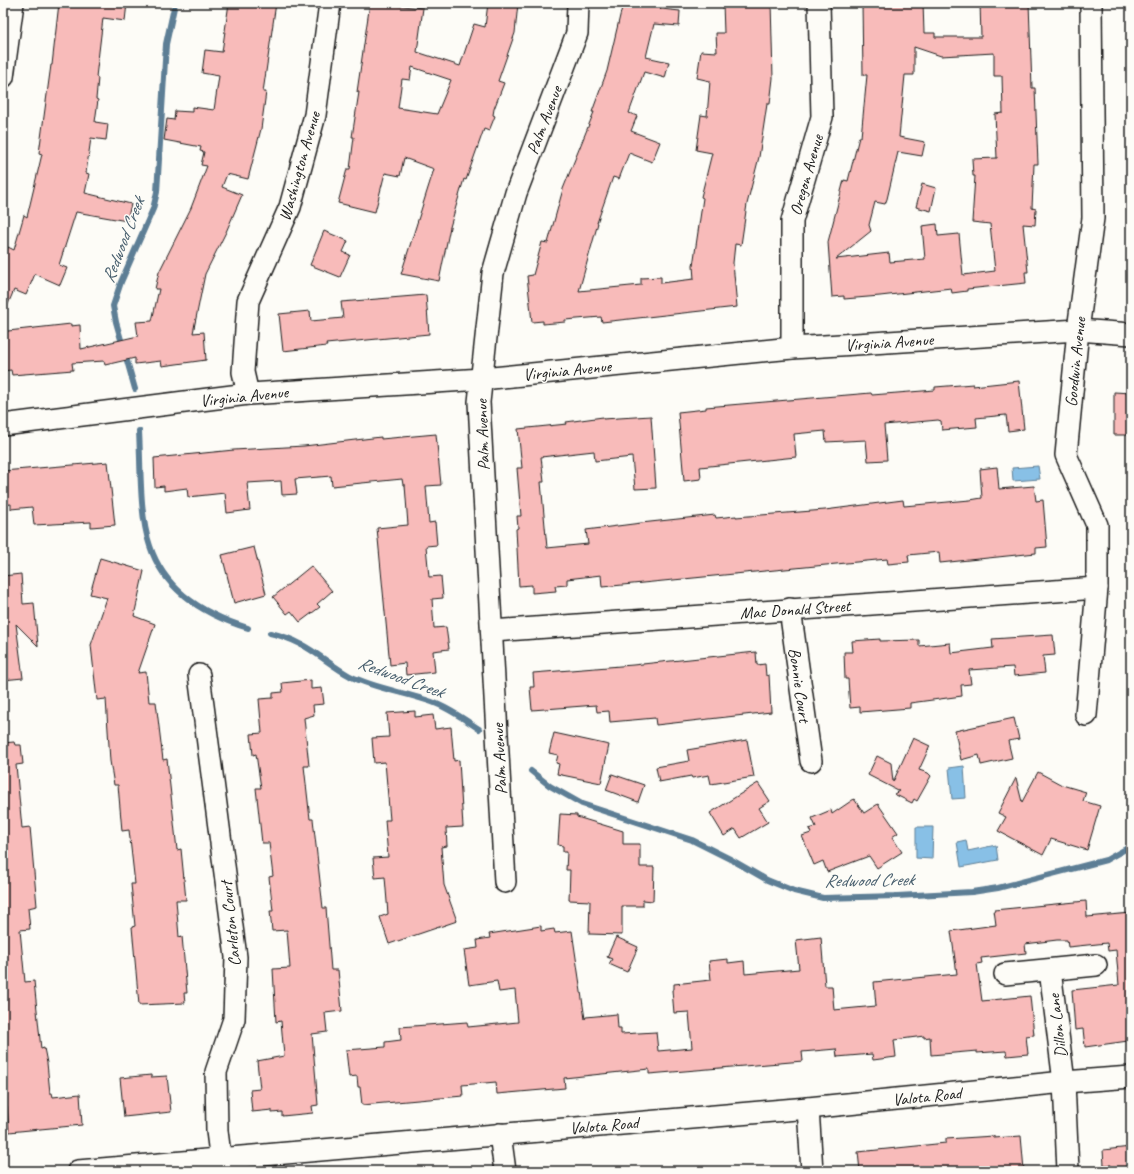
<svg xmlns="http://www.w3.org/2000/svg" width="1134" height="1174" font-family="Caveat,sans-serif">
	<style>
		.water { fill: #88c0e6; stroke: #5d7e95 }
		.lines { fill: none; stroke-linecap: round; stroke-linejoin: round }
		.stream { stroke: #5d7e95; stroke-width: 6 }
		.building { fill: #f8bbba; stroke: #1c1c1c; fill-rule: evenodd }
		.minor-casing { stroke: #1c1c1c; stroke-width: 24 }
		.minor { stroke: #fdfcf7; stroke-width: 21 }
		.labels { text-anchor: middle; stroke-width: 3; stroke-linejoin: round; paint-order: stroke }
		.street-label { font-size: 17px; fill: #1c1c1c; stroke: #fdfcf7 }
		.water-label { font-size: 18px; font-style: italic; fill: #475e6d; stroke: #fdfcf7 }
	</style>
	<rect width="100%" height="100%" fill="#fdfcf7"/>
	<filter id="ink" filterUnits="userSpaceOnUse"><feTurbulence type="fractalNoise" baseFrequency=".025" numOctaves="2"/><feDisplacementMap in="SourceGraphic" scale="8" xChannelSelector="R" yChannelSelector="G"/><feConvolveMatrix kernelMatrix="1 2 1 2 8 2 1 2 1" color-interpolation-filters="sRGB"/></filter>
	<g filter="url(#ink)">
		<g class="water">
			<path d="M1038,466L1040,479L1013,481L1012,468Z"/>
			<path d="M964,766L966,798L952,799L949,768Z"/>
			<path d="M916,827H933L932,859L916,858Z"/>
			<path d="M966,840L968,851L996,845L998,860L961,867L957,842Z"/>
		</g>
		<g class="lines">
			<g class="stream">
				<path d="M135,389L116,322L113,306L121,282L153,209L157,192L166,44L175,3"/>
				<path d="M139,431C141,466 139,514 150,546C165,592 205,615 248,628"/>
				<path d="M270,633C307,641 320,659 350,676C376,689 405,692 432,702C449,708 464,719 479,729"/>
				<path d="M531,771L550,786L582,804L692,840L732,860L767,880L794,891L823,898L897,896L972,892L998,888L1106,860L1131,846"/>
			</g>
		</g>
		<g class="building">
			<path d="M59,3H127L125,21L103,18L96,77L98,78L96,99L98,100L95,122L108,124L106,140L91,138L86,173L89,174L85,193L131,204L127,221L76,212L59,265L67,268L60,285L35,274L26,295L14,290L3,316V260L8,247L14,250L24,215L27,217L42,154L39,153L51,65H52Z"/>
			<path d="M229,3H276L263,92H266L261,129L248,179L227,174L222,187L242,195L226,232L205,274L193,333L204,332L206,360L162,366L161,361L135,364V358L105,365L104,361L72,363L73,370L12,375L11,370L3,371V333L8,331L71,324V326L80,325L81,349L138,336L136,322L152,321L159,289H155L159,272L191,208L207,166L201,165L204,152L200,151L201,147L164,140L167,119L174,120L175,111L192,112V107L214,110L219,76L202,73L205,50L222,52Z"/>
			<path d="M370,3L423,8L417,52L460,66L474,24L485,27L488,3H518L515,33L498,81L504,83L494,109L493,115L495,116L489,131L484,129L466,180L464,179L450,227L439,281L401,274L434,169L404,158L400,176L385,173L375,212L338,203L347,169H350L354,137H352L359,92H357ZM412,67L451,80L437,114L398,108L402,79L410,80Z"/>
			<path d="M623,3H661V9L680,11L679,26L654,24L646,57L669,62L665,78L644,72L629,113L637,116L631,131L660,142L652,162L629,153L619,179L613,177L597,223H598L579,291L641,285V278L661,277V283L694,279L693,266L703,198L701,197L712,153L696,150L701,115L707,116L710,81L697,78L701,51L717,52L716,33H724L723,3H771L773,78L770,104H767L759,157L747,204L741,245L735,244L733,263L737,307L602,322L601,317L565,320V322L543,324V321L532,322L527,276L533,275L542,242L548,243L563,189L594,112H592L607,71Z"/>
			<path d="M862,3H923L924,33H935V37H981L980,3H1029L1032,88H1035L1038,164H1034L1032,208L1036,209L1035,225L1023,224L1028,272H1025L1026,283L967,289V291L952,293L951,288L880,296L844,299V296L832,297L828,242L844,180L848,181L859,137H861L867,75H863ZM914,47L941,56L994,53V76H1002L1003,113L995,114L997,158L972,159L973,176H975L972,222L990,224L995,271L963,275L959,234L938,236L937,224L922,226L925,259L890,262L889,253L836,259L871,231L869,225L875,202L885,204L887,199L898,152L922,156L925,142L899,137L905,75H914Z"/>
			<path d="M922,184L936,188L931,211L916,207Z"/>
			<path d="M324,231L348,241L343,252L350,255L340,277L310,265Z"/>
			<path d="M426,295L429,334L326,344L327,346L283,351L279,314L310,311L311,321L343,318L341,302Z"/>
			<path d="M1019,381L1024,429L1008,431L1006,415L976,418L977,427L942,430L941,421L938,420L884,425L887,460L868,461L866,440L826,442L825,431L794,434L796,457L700,467L701,479L684,481L678,412L706,409V407L871,393L872,395L935,390V387L973,384V386Z"/>
			<path d="M1114,392L1131,393V435H1114Z"/>
			<path d="M651,416L656,488L635,489L632,457L595,461L594,451L541,457L544,482H541L547,548L588,544L586,530L641,523L715,515L716,518L736,516V517L825,510L903,500L904,506L970,500L982,498L980,469L997,467L999,489L1034,486L1036,501L1043,500L1047,547L1036,548V553L940,563L939,552L908,555L909,562L888,564L887,559L602,587L601,575L567,579V585L555,586L556,591L532,593V585L519,586L516,529L518,528L517,516H521L517,468H522L518,429L567,424L566,422L603,417V419Z"/>
			<path d="M436,434L441,485L426,486L429,523L435,522L437,545L426,546L429,577L441,576L443,598L432,599L434,628L446,627L449,649L433,651L435,672L406,675L405,663L390,665L377,528L408,525L405,485H403L402,479L332,486L331,476L295,479L297,494L282,495L281,481L247,483L250,510L227,513L225,493L188,497L187,488L164,491V486L155,487L154,458L234,450L304,446L381,437V439Z"/>
			<path d="M108,462L115,525L91,527V522L34,525L32,507L11,509V504L3,505V471Z"/>
			<path d="M254,547L266,594L234,603L222,555Z"/>
			<path d="M100,558L144,571L134,616L155,624L138,673L146,672L149,702H156L163,760L167,759L177,850L181,849L186,900H176L179,937L182,936L184,959L187,993H184L185,1003L139,1005L132,927L135,926L131,884H135L129,830L122,831L118,785H114L110,761L106,699L97,700L91,645L107,598L90,594Z"/>
			<path d="M311,566L332,591L317,604L320,607L300,622L291,611L287,614L273,597Z"/>
			<path d="M21,574L23,604L34,603L38,646L16,624L23,678L3,680V576Z"/>
			<path d="M1053,635L1055,655L1043,656L1045,673L1014,676L1013,667L969,670L971,684L961,685L962,696L910,703V708L860,712V707L850,708L848,679H845L844,652H853L852,641L880,639V641L919,640V646L950,643L951,653L993,648L992,639Z"/>
			<path d="M756,652L757,665L765,664L766,676L769,675L771,712L656,725L655,718L610,722L609,711L597,712L596,705L532,710L530,687H534L533,673L633,665Z"/>
			<path d="M311,680V689L322,688L324,704L313,705L314,715L304,718L309,766H304L310,819H313L323,908H326L331,970H338L342,1011L325,1013L327,1032L312,1034L318,1105L312,1106L313,1113L282,1116V1112L272,1113V1110L252,1112L250,1090L260,1089L257,1061L284,1056L281,1021L276,1022L273,969L290,968L287,930L272,931L270,911H273L269,877L273,876L269,843H262L256,788H261L256,754L253,755L251,734L262,733L259,699L273,698V693L283,692L282,683Z"/>
			<path d="M415,711V717L433,715L435,729L451,727L454,761L459,760L463,827L446,828L447,846L441,847L444,885L457,921L389,944L380,917L388,914L385,877L375,878L373,858L388,857L385,820H390L385,762L374,763L372,738L389,737L387,713Z"/>
			<path d="M1014,718L1019,739L1008,741L1012,758L981,765L979,755L961,760L955,731Z"/>
			<path d="M554,733L609,745L601,783L557,774L559,764L556,763L558,755L549,753Z"/>
			<path d="M913,738L930,746L919,770L928,773L931,776L917,801L914,799L912,803L894,794L899,791L868,775L877,756L891,763L893,782Z"/>
			<path d="M747,740L754,777L711,784L709,775L692,778L691,776L659,782L656,767L689,761L687,750Z"/>
			<path d="M14,742L15,745H21L23,764L16,765L22,828L30,827L37,906L28,908L30,929L20,930L25,982L34,981L41,1049L44,1048L47,1063L50,1093H52L53,1097L80,1094L82,1125L9,1132L7,1106L3,1107V743Z"/>
			<path d="M1038,772L1062,785L1086,792L1083,801L1100,806L1087,850L1051,839L1043,855L998,831L1006,817L998,813L1016,778L1022,802Z"/>
			<path d="M612,774L644,785L638,802L606,790Z"/>
			<path d="M758,783L770,801L759,808L768,822L741,838L735,829L724,836L710,813Z"/>
			<path d="M854,799L864,813L878,804L898,833L892,837L902,852L877,868L869,856L827,872L823,861L814,865L802,836L811,833L809,829L816,827L812,818L831,810L832,814Z"/>
			<path d="M560,814L577,815V817L623,831V844H640V867H654L653,901L643,900V906H622V935L589,934L590,901L569,900L570,870H566L567,852H563V846L558,845Z"/>
			<path d="M1086,901L1087,917L1131,913V1032H1128V1041L1085,1047L1083,1029L1075,1030L1072,990L1119,985L1116,950L1108,951L1107,943L1068,947L1067,940H1057L1025,944L1026,953L981,958L982,963L977,964L982,1001L1030,996L1034,1035L1026,1036L1028,1054L1007,1056L1006,1051L977,1053V1051L931,1055L930,1037L924,1038V1036L894,1040L896,1057L873,1060L872,1054L837,1057L836,1049L802,1052L803,1061L649,1074V1069L564,1078L565,1088L497,1094L496,1082L462,1085L463,1096L362,1105L360,1087H358L357,1076L349,1077L346,1050L385,1047V1042L401,1040L400,1027L467,1022L468,1027L518,1022L515,990L499,992L497,981L469,985L464,950L478,948L477,940L490,938L489,934L541,926V931L554,929L555,933L572,931L585,1019L586,1017L617,1014L618,1028H621V1034L656,1032L658,1051L692,1048L689,1012L674,1013L672,990L674,989V984L711,980L709,961L728,959V963L744,961L745,974L799,969L796,940L821,937L825,986H832L834,1010L876,1006L874,982L957,974L951,931L996,925L994,910Z"/>
			<path d="M616,937L638,947L627,972L609,964L612,959L607,957Z"/>
			<path d="M151,1075V1077L167,1076L171,1112L124,1117L120,1078Z"/>
			<path d="M994,1136V1138L1021,1136L1024,1170L860,1171L858,1152L946,1143V1139Z"/>
			<path d="M1131,1147V1171H1111V1165H1104L1103,1150Z"/>
		</g>
		<g class="lines">
			<defs>
				<g id="minor">
					<path d="M3,77L13,3"/>
					<path d="M792,348V221L822,117L819,3"/>
					<path d="M248,394L243,372L248,301L290,207L315,115L330,3"/>
					<path d="M3,425L248,394L482,379L792,348L1078,330L1131,334"/>
					<path d="M790,609L811,761"/>
					<path d="M492,631L1097,588"/>
					<path d="M199,675L236,957L234,1019L216,1072L217,1131L222,1170"/>
					<path d="M1086,715L1097,588V525L1066,455L1078,330L1093,218L1091,3"/>
					<path d="M505,882L479,402L493,273L516,193L577,33L578,3"/>
					<path d="M1050,970L1064,1082L1068,1171"/>
					<path d="M1005,974L1096,965"/>
					<path d="M808,1108L812,1171"/>
					<path d="M500,1134L505,1171"/>
					<path d="M78,1171L808,1108L1064,1082L1131,1077"/>
				</g>
			</defs>
			<use href="#minor" class="minor-casing"/>
			<use href="#minor" class="minor"/>
		</g>
	</g>
	<g class="labels">
		<g class="street-label">
			<text transform="translate(544 120) rotate(-69)" y="6">Palm Avenue</text>
			<text transform="translate(299 166) rotate(-74)" y="6">Washington Avenue</text>
			<text transform="translate(806 175) rotate(-74)" y="6">Oregon Avenue</text>
			<text transform="translate(889 342) rotate(-4)" y="6">Virginia Avenue</text>
			<text transform="translate(1075 362) rotate(-84)" y="6">Goodwin Avenue</text>
			<text transform="translate(567 370) rotate(-6)" y="6">Virginia Avenue</text>
			<text transform="translate(244 396) rotate(-6)" y="6">Virginia Avenue</text>
			<text transform="translate(482 435) rotate(-92)" y="6">Palm Avenue</text>
			<text transform="translate(795 609) rotate(-4)" y="6">Mac Donald Street</text>
			<text transform="translate(800 685) rotate(82)" y="6">Bonnie Court</text>
			<text transform="translate(499 759) rotate(-93)" y="6">Palm Avenue</text>
			<text transform="translate(230 924) rotate(-96)" y="6">Carleton Court</text>
			<text transform="translate(1057 1026) rotate(-97)" y="6">Dillon Lane</text>
			<text transform="translate(927 1096) rotate(-6)" y="6">Valota Road</text>
			<text transform="translate(604 1125) rotate(-5)" y="6">Valota Road</text>
		</g>
		<g class="water-label">
			<text transform="translate(123 240) rotate(-69)" y="6">Redwood Creek</text>
			<text transform="translate(401 677) rotate(20)" y="6">Redwood Creek</text>
			<text transform="translate(869 880) rotate(-1)" y="6">Redwood Creek</text>
		</g>
	</g>
	<rect width="1134" height="1174" fill="none" stroke="#fdfcf7" stroke-width="16"/>
	<rect x="8" y="8" width="1118" height="1158" fill="none" stroke="#1c1c1c" stroke-width="1.5" filter="url(#ink)"/>
</svg>
